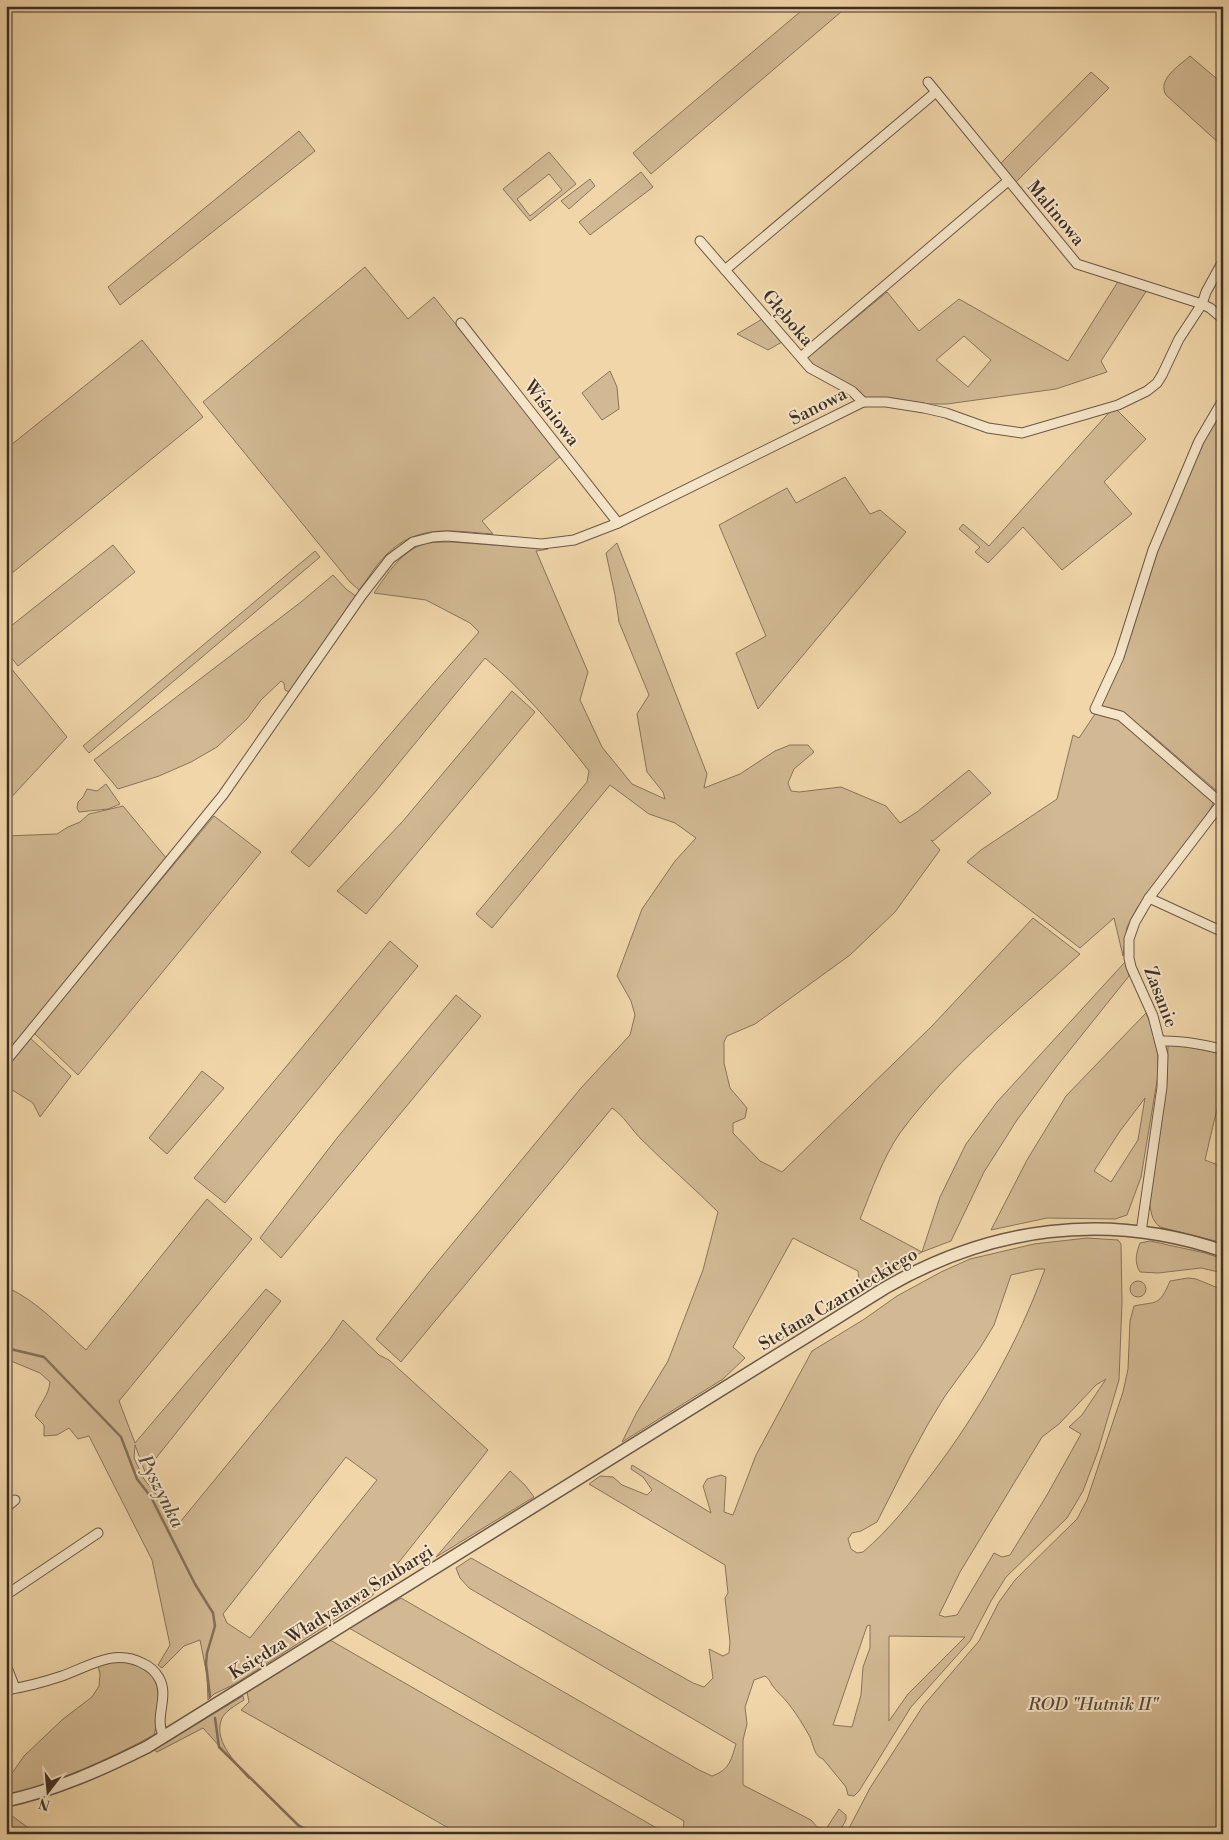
<svg xmlns="http://www.w3.org/2000/svg" width="1229" height="1840" font-family="'Libre Bodoni',serif">
	<style>
		.green { fill: #d2b993; stroke: #88745c; fill-rule: evenodd }
		.lines { fill: none; stroke-linecap: round; stroke-linejoin: round }
		.stream { stroke: #847159; stroke-width: 2.5 }
		.minor-casing { stroke: #6a5846; stroke-width: 11 }
		.tertiary-casing { stroke: #6a5846; stroke-width: 14 }
		.minor { stroke: #f5e4c7; stroke-width: 9 }
		.tertiary { stroke: #f5e4c7; stroke-width: 11 }
		.labels { text-anchor: middle; stroke-width: 4; stroke-linejoin: round; paint-order: stroke }
		.street-label { font-size: 18px; fill: #3e2e25; stroke: #f5e4c7 }
		.park-label { font-size: 18px; font-style: italic; fill: #5c4a3b; stroke: #f5e4c7 }
		.water-label { font-size: 19px; font-style: italic; fill: #5b4a3b; stroke: #f5e4c7 }
	</style>
	<rect width="100%" height="100%" fill="#f0d6a9"/>
	<filter id="stains"><feTurbulence type="fractalNoise" baseFrequency=".004" numOctaves="4"/><feColorMatrix values="0 0 0 0 .2 0 0 0 0 .09 0 0 0 0 .02 0 0 0 .5 -.17"/></filter>
	<radialGradient id="worn" r=".72"><stop offset=".6" stop-color="#630" stop-opacity="0"/><stop offset="1" stop-color="#630" stop-opacity=".3"/></radialGradient>
	<g class="green">
		<path d="M807,6H848L651,174L633,153Z"/>
		<path d="M1190,56L1223,84V143L1221,145L1166,95C1157,79 1179,66 1190,56Z"/>
		<path d="M1091,72L1109,88L1015,183L999,165Z"/>
		<path d="M299,131L315,151L120,305L108,287Z"/>
		<path d="M549,152L576,184L530,221L503,189ZM549,174L562,190L530,216L517,199Z"/>
		<path d="M641,172L653,187L590,235L579,222Z"/>
		<path d="M590,179L595,186L569,209L561,201Z"/>
		<path d="M365,267L408,319L434,297L561,456L482,521L493,534C451,531 417,523 385,556C375,566 368,579 359,590L350,582L203,402Z"/>
		<path d="M1119,280L1147,290L1101,361L1107,372L1056,389L947,404H923L860,397L814,368L807,358L887,292L919,331L959,299L1068,361ZM964,336L991,360L968,387L936,360Z"/>
		<path d="M764,318L782,342L768,350L737,334Z"/>
		<path d="M142,340L203,417L6,578V449Z"/>
		<path d="M610,371L617,387L619,409L602,420L582,393Z"/>
		<path d="M1223,404V787L1219,793L1146,730L1141,736L1213,798V804L1202,824L1137,908L1127,927L1123,956L1114,918L1080,948L967,862L981,850L1057,799L1073,735L1079,738L1095,714L1117,717L1100,708C1136,605 1168,499 1223,404Z"/>
		<path d="M1114,407L1146,439L1104,482L1132,514L1062,570L1023,527L988,563L975,552L980,547L959,529L963,524L989,546Z"/>
		<path d="M845,477L870,514L880,510L906,532L758,709L736,653L766,636L719,525L787,488L796,503Z"/>
		<path d="M452,542L548,549L536,551L588,672L580,700L602,747L632,784L665,799L663,792L647,772L637,714L649,695L619,622L615,595L606,553L617,543L707,774L704,788L740,774L775,751L790,745H808L814,752L794,769L788,783L791,791L799,792L841,787L886,806L900,823L917,812L969,770L991,793L933,841L931,840L940,850L895,912L850,955L755,1024L727,1036L724,1042V1063L730,1088L747,1108L745,1118L733,1123V1133L760,1161L782,1172L932,1026L1033,918L1080,954C1018,1011 950,1065 900,1133C883,1157 871,1192 860,1219L922,1252L940,1197L966,1144L997,1102L1125,962L1129,976L1057,1066L1017,1120L984,1172L951,1241L922,1252L860,1287L858,1271L793,1238L733,1347L745,1358L723,1379L622,1442L637,1412L668,1361L703,1270L718,1212C693,1187 666,1164 641,1139C631,1129 624,1116 612,1108L401,1362L376,1339L429,1272L581,1088L630,1035L635,1015L631,1001L617,976L642,909L675,861L696,838L675,823L649,814L610,785L492,928L476,914L587,782L589,771C559,732 522,689 485,658L376,791L309,867L291,852C353,778 415,704 479,632L470,623L426,600L374,593C387,574 403,548 428,543C436,542 444,542 452,542Z"/>
		<path d="M113,545L135,572L18,666L6,651V630Z"/>
		<path d="M315,551L320,557L89,753L83,746Z"/>
		<path d="M333,575L346,589L357,597L291,693L285,690L284,683L281,681L261,700L247,719L217,747L191,762L159,776L118,789L94,760L301,602Z"/>
		<path d="M6,662L67,737L6,803Z"/>
		<path d="M512,691L535,712L366,914L337,891L403,821Z"/>
		<path d="M106,784L120,804L108,809L79,812L77,808L78,802L83,797L87,789L97,791Z"/>
		<path d="M123,806L167,859L6,1055V836L57,834L68,827L80,822L89,814Z"/>
		<path d="M214,816L261,852L78,1075L34,1033Z"/>
		<path d="M390,941L418,966L225,1203L194,1178Z"/>
		<path d="M456,995L481,1016L281,1258L260,1238L337,1138Z"/>
		<path d="M1146,1013L1152,1027L1158,1054V1075L1141,1177L1127,1215L1115,1219L1047,1218L991,1230L1027,1160L1066,1096ZM1145,1098L1138,1140L1111,1182L1094,1171L1120,1131Z"/>
		<path d="M29,1037L71,1076L40,1117L33,1103L6,1086V1066Z"/>
		<path d="M1168,1045L1189,1047L1223,1054V1096H1220L1205,1160L1223,1167V1243L1160,1227C1151,1220 1151,1211 1149,1200L1167,1081Z"/>
		<path d="M202,1071L224,1088L167,1154L149,1138Z"/>
		<path d="M207,1199L252,1239L119,1401L135,1443L266,1289L281,1301L145,1472L135,1445L134,1458L144,1479L161,1500L176,1527L330,1339L343,1320L379,1355L389,1360L488,1450L372,1596L235,1684L214,1694L208,1700L207,1675L200,1640L184,1646L162,1668L158,1665L170,1645L152,1560L89,1436L78,1439L69,1428L57,1435L44,1436V1425L35,1416C39,1405 49,1395 50,1382L40,1373L6,1359V1287C38,1301 61,1328 86,1350ZM346,1457L377,1480L250,1638L227,1623L223,1614Z"/>
		<path d="M1087,1238L1118,1240L1121,1244L1122,1302L1119,1380L1098,1451L1083,1491L1067,1518L1006,1577L991,1601L970,1641L911,1707L859,1791L854,1796L848,1795L846,1787L823,1759C814,1756 814,1746 810,1737C804,1726 796,1713 788,1703C783,1697 777,1692 772,1685C770,1681 769,1679 765,1676L754,1680L745,1707L747,1724L743,1740V1785L811,1820L817,1827L826,1829L839,1809L846,1815V1820L838,1834H683L684,1821L349,1628L401,1598L699,1770L712,1776C729,1770 731,1761 736,1744L469,1588L460,1578L456,1568L471,1558L693,1683L704,1687L713,1678L709,1649L723,1656L729,1653L730,1642L725,1598L728,1593L725,1565L589,1484L600,1476L613,1477L622,1485L647,1495L652,1490L643,1477L631,1469L632,1465L711,1513L703,1486L707,1479L721,1475L726,1477L724,1512L733,1515L756,1455L812,1351L863,1320L897,1296L941,1272L970,1259L1034,1244ZM1038,1269H1045C1018,1343 979,1412 931,1475C911,1502 889,1530 863,1552L857,1553L851,1549L848,1539L852,1533L861,1531L877,1522L910,1457L928,1424L945,1396L980,1348L994,1325L1011,1275ZM1106,1379L1082,1415L1069,1427L1081,1434L1047,1495L1010,1555L1002,1557L994,1553L957,1615L945,1617L939,1615L960,1572L1042,1437L1059,1424L1096,1385ZM870,1625V1648L863,1667L861,1695L852,1727L833,1725L867,1626ZM889,1636L965,1637L908,1694L889,1721Z"/>
		<path d="M1150,1241L1205,1253L1223,1259V1273L1201,1268L1158,1273L1140,1272C1134,1262 1136,1254 1140,1243Z"/>
		<path d="M1188,1278L1196,1279L1223,1290V1834H846L870,1788L923,1706L979,1641L999,1602L1015,1580L1077,1519L1087,1500L1123,1392L1128,1369L1130,1321L1134,1306C1157,1301 1159,1307 1170,1281Z"/>
		<circle cx="1138" cy="1289" r="8"/>
		<path d="M510,1471L525,1485L534,1497L436,1557Z"/>
		<path d="M330,1640L667,1834H459L241,1710L249,1702L247,1692Z"/>
		<path d="M118,1660C149,1665 161,1672 159,1704C158,1714 157,1725 154,1735C107,1760 58,1782 6,1796V1782L24,1756L63,1719L92,1697L99,1686L100,1674L98,1665Z"/>
		<path d="M243,1696L244,1700C236,1705 223,1712 221,1721C214,1743 238,1764 249,1779L203,1728L157,1752L154,1750Z"/>
		<path d="M8,1813L37,1834H6V1814Z"/>
	</g>
	<g class="lines">
		<g class="stream">
			<path d="M6,1348L44,1357L121,1437L137,1479L151,1497L195,1584L213,1613L215,1626L207,1653L206,1664L210,1697"/>
			<path d="M215,1718L219,1747L298,1825L314,1834"/>
		</g>
		<defs>
			<g id="minor">
				<path d="M928,82L1077,264L1202,304L1210,308L1223,319"/>
				<path d="M700,241L810,368L852,391L863,402"/>
				<path d="M725,270L936,92"/>
				<path d="M461,323L618,523"/>
				<path d="M801,357L1008,181"/>
				<path d="M1221,803L1121,716L1095,709L1119,657L1153,550L1199,441L1223,400"/>
				<path d="M1149,898L1223,932"/>
				<path d="M1160,1041C1182,1040 1202,1045 1223,1049"/>
				<path d="M6,1061L223,795L362,595L390,559L413,542L433,537L447,536L542,544L574,540L618,523L863,402H886L924,408L946,413L988,428L1022,433L1118,405L1147,391L1157,383L1162,375L1179,339L1202,304L1206,292L1223,261"/>
				<path d="M1141,1232L1162,1087L1163,1055L1153,1016L1131,967L1129,958V939L1135,922L1149,898L1223,801"/>
				<path d="M6,1508L15,1500"/>
				<path d="M6,1595L98,1533"/>
				<path d="M6,1665L15,1688"/>
				<path d="M6,1690C25,1687 44,1682 62,1676C88,1667 114,1648 142,1663C149,1666 155,1671 159,1678C170,1697 153,1718 164,1737"/>
			</g>
			<path id="tertiary" d="M6,1801C56,1790 101,1770 147,1747L885,1288C990,1227 1106,1211 1223,1251"/>
		</defs>
		<use href="#minor" class="minor-casing"/>
		<use href="#tertiary" class="tertiary-casing"/>
		<use href="#minor" class="minor"/>
		<use href="#tertiary" class="tertiary"/>
	</g>
	<g class="labels">
		<g class="street-label">
			<text transform="translate(1056 213) rotate(50)" y="6">Malinowa</text>
			<text transform="translate(788 318) rotate(49)" y="6">Głęboka</text>
			<text transform="translate(818 406) rotate(-27)" y="6">Sanowa</text>
			<text transform="translate(552 413) rotate(52)" y="6">Wiśniowa</text>
			<text transform="translate(1161 997) rotate(69)" y="6">Zasanie</text>
			<text transform="translate(838 1299) rotate(-31)" y="6">Stefana Czarnieckiego</text>
			<text transform="translate(331 1612) rotate(-32)" y="6">Księdza Władysława Szubargi</text>
		</g>
		<g class="park-label">
			<text x="1093" y="1710">ROD "Hutnik II"</text>
		</g>
		<g class="water-label">
			<text transform="translate(162 1491) rotate(63)" y="7">Pyszynka</text>
		</g>
	</g>
	<rect width="1229" height="1840" fill="none" stroke="#f0d6a9" stroke-width="25"/>
	<rect x="8" y="8" width="1214" height="1825" fill="none" stroke="#3e2e25" stroke-width="2.5"/>
	<rect x="12" y="12" width="1204" height="1815" fill="none" stroke="#3e2e25"/>
	<g transform="translate(48 1792) rotate(196)" stroke="#f5e4c7" stroke-width="4" paint-order="stroke">
	<path d="M0-4L9 19L0 12L-9 19Z" fill="#3e2e25"/>
	<text y="-8" font-size="14" font-weight="bold" text-anchor="middle" fill="#3e2e25">N</text>
	</g>
	<rect width="100%" height="100%" filter="url(#stains)"/>
	<rect width="100%" height="100%" fill="url(#worn)"/>
</svg>
